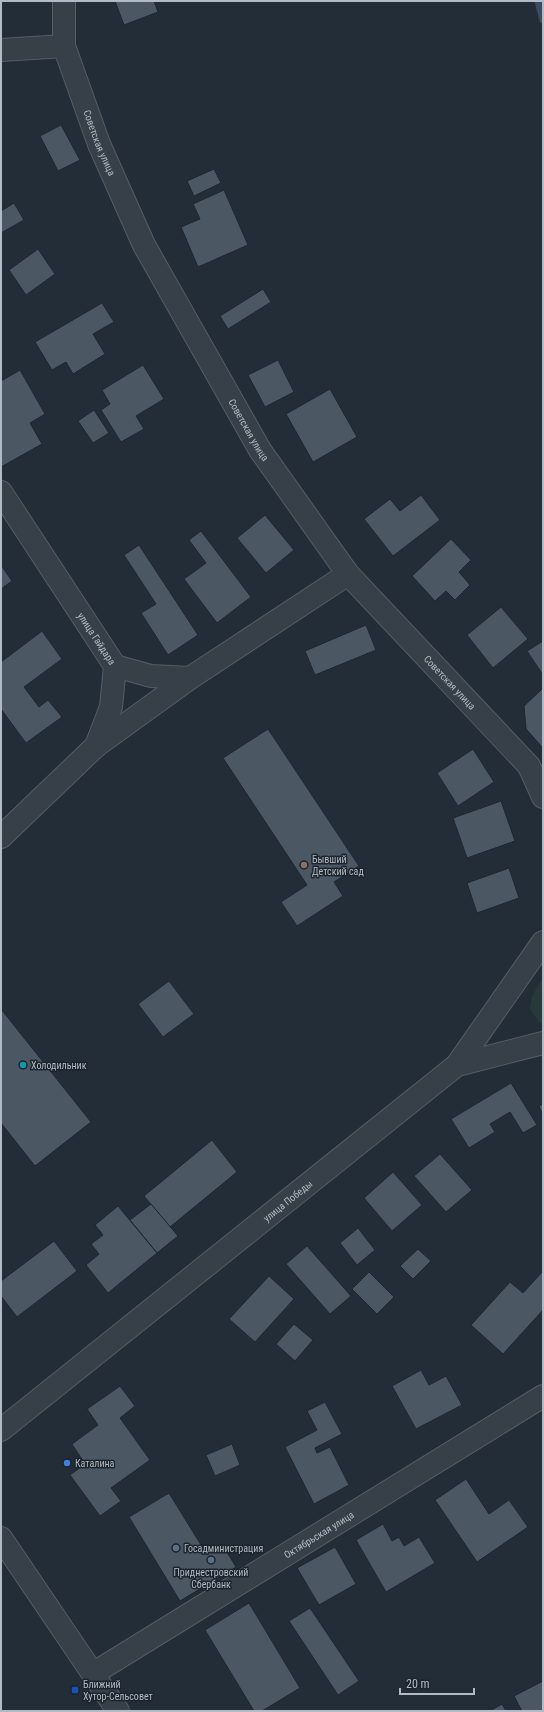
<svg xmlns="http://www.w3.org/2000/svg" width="544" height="1712" font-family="'Roboto Condensed',sans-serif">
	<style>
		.green { fill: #263a3a }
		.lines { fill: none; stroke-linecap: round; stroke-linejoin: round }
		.stream { stroke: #3a4c60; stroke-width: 7 }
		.building { fill: #4c5764; stroke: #1e262f }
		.minor-casing { stroke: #555d66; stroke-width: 24 }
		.tertiary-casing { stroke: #555d66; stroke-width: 24 }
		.minor { stroke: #373f49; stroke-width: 22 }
		.tertiary { stroke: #373f49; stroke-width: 22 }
		.education-dot { fill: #8d6e63; stroke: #1c242d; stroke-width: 1.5 }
		.culture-dot { fill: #0f9aa8; stroke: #1c242d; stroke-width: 1.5 }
		.shop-dot { fill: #3f7fe0; stroke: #1c242d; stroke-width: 1.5 }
		.service-dot { fill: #5c6f8a; stroke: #1c242d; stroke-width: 1.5 }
		.transit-dot { fill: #1a4fb4; stroke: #1c242d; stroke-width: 1.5 }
		.labels { text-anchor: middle; stroke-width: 3; stroke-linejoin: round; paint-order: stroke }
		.street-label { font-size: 10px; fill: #b2bac5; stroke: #1c242d }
		.poi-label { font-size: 10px; fill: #b2bac5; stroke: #1c242d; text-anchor: start }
	</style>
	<rect width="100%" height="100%" fill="#232d38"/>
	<path class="green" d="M543,978V1024L539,1022L530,1009L532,996Z"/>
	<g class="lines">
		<path class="stream" d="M538,1L543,20"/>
	</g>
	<g class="building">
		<path d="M115,1H154L158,12L124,25Z"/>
		<path d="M61,125L80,160L58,171L40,136Z"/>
		<path d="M214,169L221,183L194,196L187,181Z"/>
		<path d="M224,190L248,245L198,267L181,227L200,219L193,204Z"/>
		<path d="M14,203L24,220L1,233V211Z"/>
		<path d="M38,249L55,274L26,295L9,270Z"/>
		<path d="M263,289L271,302L228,329L220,316Z"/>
		<path d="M102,303L114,322L93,334L105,354L73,374L66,362L52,370L35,342Z"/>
		<path d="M278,360L294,392L265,407L248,375Z"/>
		<path d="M143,365L164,399L136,416L144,429L121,442L101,410L110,404L102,390Z"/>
		<path d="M20,370L45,414L30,423L42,444L1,467V381Z"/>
		<path d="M330,389L357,437L313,462L286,414Z"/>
		<path d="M94,410L109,433L93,443L78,421Z"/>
		<path d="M421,495L440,520L393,556L364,519L390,499L400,511Z"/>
		<path d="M265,515L294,550L266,573L237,538Z"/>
		<path d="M201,531L251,597L217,623L184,579L206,563L189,540Z"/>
		<path d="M451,539L471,560L459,572L470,585L455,600L446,591L435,601L412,576Z"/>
		<path d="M139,545L198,635L168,655L141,613L156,604L124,555Z"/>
		<path d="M1,565L12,581L1,589Z"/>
		<path d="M501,607L528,639L493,668L467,635Z"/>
		<path d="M366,625L376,650L315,675L305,651Z"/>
		<path d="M42,631L62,659L24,687L39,707L48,700L62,717L26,743L1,709V662Z"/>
		<path d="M543,641V675L527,651Z"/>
		<path d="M543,688V748L526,729L524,706Z"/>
		<path d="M268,729L359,866L334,882L343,896L297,926L281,902L307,885L223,758Z"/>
		<path d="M473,749L494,782L458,806L437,773Z"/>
		<path d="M501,801L515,841L467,858L453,818Z"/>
		<path d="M509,868L519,898L477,913L467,883Z"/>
		<path d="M169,981L194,1014L163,1037L138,1004Z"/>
		<path d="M1,1009L91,1122L35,1166L1,1123Z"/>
		<path d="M511,1083L537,1125L523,1133L510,1112L490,1124L495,1132L469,1148L451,1119Z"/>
		<path d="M543,1104V1116L539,1106Z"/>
		<path d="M212,1140L237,1172L170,1227L144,1196Z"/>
		<path d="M440,1154L472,1190L446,1212L414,1176Z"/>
		<path d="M393,1172L422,1205L392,1231L364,1198Z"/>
		<path d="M151,1204L178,1236L157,1253L130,1220Z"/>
		<path d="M118,1206L157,1253L108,1293L86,1265L99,1254L91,1244L103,1235L95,1225Z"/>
		<path d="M358,1228L375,1250L357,1265L340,1243Z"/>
		<path d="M54,1241L77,1271L17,1317L1,1296V1281Z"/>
		<path d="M307,1246L351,1296L330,1314L286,1264Z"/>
		<path d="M418,1249L431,1261L413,1279L400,1266Z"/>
		<path d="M543,1271V1310L503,1354L471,1325L510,1282L523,1293Z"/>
		<path d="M369,1272L394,1297L377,1314L352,1289Z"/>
		<path d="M269,1276L294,1299L255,1342L229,1319Z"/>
		<path d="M294,1324L313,1340L295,1361L276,1344Z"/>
		<path d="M421,1370L429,1385L446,1376L462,1405L416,1429L392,1386Z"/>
		<path d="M120,1386L135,1406L120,1418L150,1460L111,1488L121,1501L100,1516L70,1475L85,1464L72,1444L98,1425L87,1409Z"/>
		<path d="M325,1402L342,1434L315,1448L317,1453L330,1447L349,1485L314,1504L285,1447L317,1430L307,1411Z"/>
		<path d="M232,1444L240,1465L215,1476L206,1455Z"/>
		<path d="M466,1479L489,1514L509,1500L528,1527L477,1562L435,1500Z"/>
		<path d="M169,1493L206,1553L222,1544L236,1567L180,1601L129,1517Z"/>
		<path d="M383,1524L392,1541L399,1537L404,1546L419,1537L435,1563L386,1592L356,1540Z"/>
		<path d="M335,1547L356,1584L319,1605L297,1568Z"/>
		<path d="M249,1603L300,1688L262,1711H254L205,1630Z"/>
		<path d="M310,1608L359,1681L338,1695L289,1621Z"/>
		<path d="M543,1681V1711H522L514,1696Z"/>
		<path d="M502,1704L506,1711H490Z"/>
	</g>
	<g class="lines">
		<defs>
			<g id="minor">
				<path id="s1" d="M64,1V46L99,144L144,245L260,450L348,574L529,766L543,797"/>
				<path d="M1,50L64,46"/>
				<path id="s2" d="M1,492L115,666L111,707L96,746L1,837"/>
				<path d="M115,666L151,676L190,678L348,574"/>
				<path d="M96,746L190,678"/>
				<path d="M457,1065L543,942"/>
				<path id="s3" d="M94,1673L543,1396"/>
			</g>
			<g id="tertiary">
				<path id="s4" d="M1,1430L457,1065L543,1043"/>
				<path d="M1,1538L118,1711"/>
			</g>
		</defs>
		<use href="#minor" class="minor-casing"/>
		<use href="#tertiary" class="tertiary-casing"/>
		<use href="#minor" class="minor"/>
		<use href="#tertiary" class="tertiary"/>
	</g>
	<circle class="education-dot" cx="304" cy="865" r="4"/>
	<circle class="culture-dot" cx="23" cy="1065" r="4"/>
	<circle class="shop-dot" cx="67" cy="1463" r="4"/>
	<g class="service-dot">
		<circle cx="176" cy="1548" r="4"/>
		<circle cx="211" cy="1560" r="4"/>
	</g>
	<rect class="transit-dot" x="71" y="1686" width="8" height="8" rx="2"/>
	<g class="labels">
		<g class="street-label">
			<text dy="4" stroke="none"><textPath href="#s1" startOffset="148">Советская улица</textPath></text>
			<text dy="4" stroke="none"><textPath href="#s1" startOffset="472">Советская улица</textPath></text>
			<text dy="4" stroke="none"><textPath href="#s2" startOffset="175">улица Гайдара</textPath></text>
			<text dy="4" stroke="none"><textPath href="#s1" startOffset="796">Советская улица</textPath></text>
			<text dy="4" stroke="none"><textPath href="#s4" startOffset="367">улица Победы</textPath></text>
			<text dy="4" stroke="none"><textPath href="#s3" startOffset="264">Октябрьская улица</textPath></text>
		</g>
		<g class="poi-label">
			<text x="312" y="863">Бывший<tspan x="312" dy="12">Детский сад</tspan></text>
			<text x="31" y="1069">Холодильник</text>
			<text x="75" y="1467">Каталина</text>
			<text x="184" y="1552">Госадминистрация</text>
			<text x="211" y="1576" text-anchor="middle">Приднестровский<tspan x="211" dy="12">Сбербанк</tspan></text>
			<text x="83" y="1688">Ближний<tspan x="83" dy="12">Хутор-Сельсовет</tspan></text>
		</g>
	</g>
	<rect width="544" height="1712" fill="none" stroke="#b2bac5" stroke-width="4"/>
	<path d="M400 1688v6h74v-6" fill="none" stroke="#b2bac5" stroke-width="2"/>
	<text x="406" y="1688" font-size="12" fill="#b2bac5" stroke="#1c242d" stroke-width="3" paint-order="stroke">20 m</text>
</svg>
